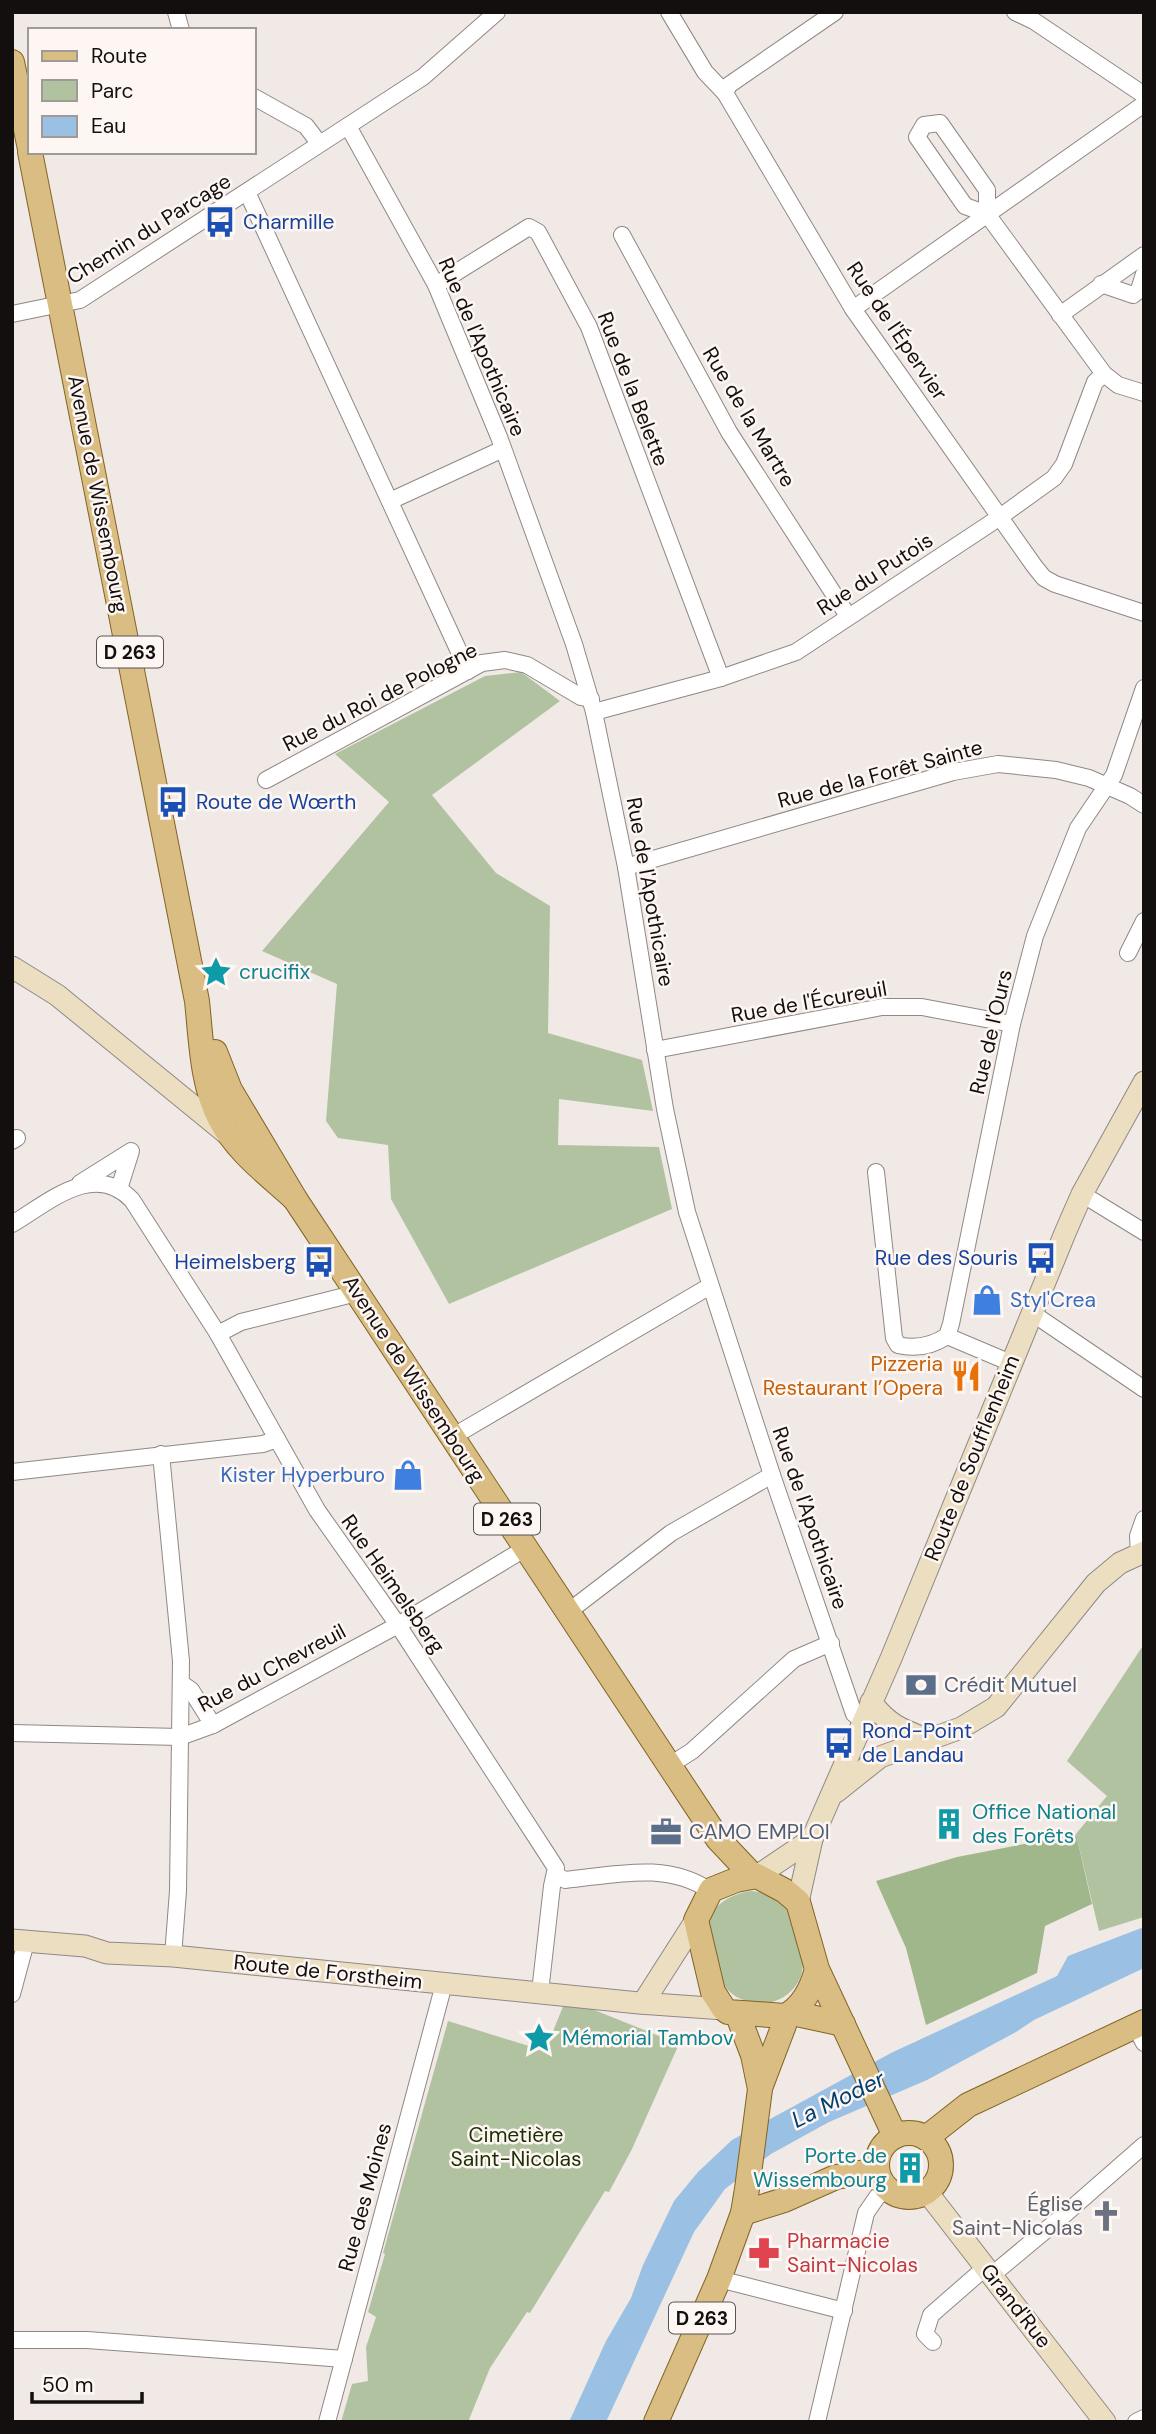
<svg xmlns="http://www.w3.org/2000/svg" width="1156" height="2434" font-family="'DM Sans',sans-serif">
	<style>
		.green { fill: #b1c2a1 }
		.forest { fill: #a0b78b }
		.water { fill: #9ac0e4 }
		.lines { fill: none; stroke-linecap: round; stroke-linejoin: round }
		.street-casing { stroke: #8f8885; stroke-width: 18 }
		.secondary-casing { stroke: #8f8885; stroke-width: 23 }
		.primary-casing { stroke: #826424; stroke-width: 26 }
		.street { stroke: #fff; stroke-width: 16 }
		.secondary { stroke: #ecdec1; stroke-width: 21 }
		.primary { stroke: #d9bd83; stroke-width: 24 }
		.labels { text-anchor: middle; stroke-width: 5; stroke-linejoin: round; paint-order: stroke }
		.shield { fill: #fef6f3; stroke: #595453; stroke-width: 2 }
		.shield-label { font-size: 19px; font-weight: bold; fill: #120f0e }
		.transit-label { font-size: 21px; fill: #164399; stroke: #fef6f3; text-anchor: start }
		.street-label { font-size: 21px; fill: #120f0e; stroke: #fef6f3 }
		.culture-label { font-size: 21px; fill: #0d838f; stroke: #fef6f3; text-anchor: start }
		.shop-label { font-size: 21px; fill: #366cbe; stroke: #fef6f3; text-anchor: start }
		.food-label { font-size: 21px; fill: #c56008; stroke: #fef6f3; text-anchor: end }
		.service-label { font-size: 21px; fill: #4e5e75; stroke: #fef6f3; text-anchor: start }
		.park-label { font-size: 21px; fill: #1b3000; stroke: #fef6f3 }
		.worship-label { font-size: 21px; fill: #5b616d; stroke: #fef6f3; text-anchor: end }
		.health-label { font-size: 21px; fill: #be3a42; stroke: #fef6f3; text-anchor: start }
		.water-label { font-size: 23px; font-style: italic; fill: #01406d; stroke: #fef6f3 }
	</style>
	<rect width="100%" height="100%" fill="#f1e9e6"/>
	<g class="green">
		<path d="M521,672L560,701L432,795L496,873L550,906L548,1033L642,1060L653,1111L559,1099L558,1145L659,1147L672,1209L449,1304L391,1199L388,1145L338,1138L326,1121L337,984L262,951L389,802L335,754L485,676Z"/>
		<path d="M1144,1644V1917L1099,1931L1076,1834L1107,1796L1067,1761Z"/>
		<path d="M751,1891C765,1892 776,1896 785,1906C792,1914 795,1926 797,1936C799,1945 803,1954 803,1963C803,1988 780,2006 756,2003C740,2001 729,1994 721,1981C717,1965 709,1940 709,1924C710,1904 735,1893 751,1891Z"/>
		<path d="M564,2004L582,2005L679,2044L632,2149L609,2192L605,2191L530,2313L527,2312L490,2368L468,2422H341L352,2384L368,2381L366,2347L376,2317L368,2312L385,2254L383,2253L448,2021L545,2051Z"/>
	</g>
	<path class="forest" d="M1076,1834L1092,1904L1045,1926L1037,1973L926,2025L906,1948L876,1881L957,1857Z"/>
	<path class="water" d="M1144,1927V1968L1034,2020L1016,2032L927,2080L829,2122L771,2154L725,2189L694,2232L606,2422H569L606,2341L631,2298L643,2265L674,2201L698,2172L732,2140L891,2053L1057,1976L1068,1956Z"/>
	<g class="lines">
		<defs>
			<g id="street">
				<path d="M176,12L181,30"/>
				<path d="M669,12L705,72L725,93L853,309L1035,567L1044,578L1055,584L1144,613"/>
				<path d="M1015,12L1034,21L1144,95"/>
				<path d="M725,93L729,85L835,12"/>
				<path d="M254,97L306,126L319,143"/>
				<path d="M940,123L987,190V214L965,206L917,137L924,125Z"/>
				<path d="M348,126L436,285L499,437L574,644L594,712L626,867L665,1109L687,1212L772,1475L854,1714L863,1721"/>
				<path d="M247,192L468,671"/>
				<path d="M987,214L1104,374L1118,385L1144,393"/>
				<path d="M622,235L729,432L848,616"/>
				<path d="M1101,284L1133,295L1139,290L1144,274"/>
				<path d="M436,285L529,227L538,232L589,327L721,678"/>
				<path d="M853,309L1144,104"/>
				<path d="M12,314L80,300L423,77L497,12"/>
				<path d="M1060,315L1144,255"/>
				<path d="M390,501L503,449"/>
				<path d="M594,712L721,678L796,652L1000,517L1054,478L1064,464L1095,382L1104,374"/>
				<path d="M266,780L482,663L505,660L527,665L581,697L591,699"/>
				<path d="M626,867L953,772L998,764L1056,770L1089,778L1130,796L1144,805"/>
				<path d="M1128,953L1144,921"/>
				<path d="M655,1050L882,1007H922L1012,1024"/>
				<path d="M12,1141L17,1138"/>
				<path d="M876,1172L894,1338L898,1345C915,1349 932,1346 947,1336"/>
				<path d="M80,1183L131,1151L119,1189"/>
				<path d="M1082,1194L1144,1232"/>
				<path d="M12,1224C48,1203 94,1160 132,1200L218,1334"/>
				<path d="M357,1293L241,1322L218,1334L317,1510L398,1625L556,1868L552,1886L540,1992"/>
				<path d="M1032,1313L1144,1389"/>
				<path d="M1011,1363L947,1336L951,1324L1012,1024L1035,936L1078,828L1114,775L1144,688"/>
				<path d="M452,1437L710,1286"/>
				<path d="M161,1454L181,1661L178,1891L173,1956"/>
				<path d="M12,1472L263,1444L277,1439"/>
				<path d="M1139,1554L1138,1536L1144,1519"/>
				<path d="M568,1612L671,1533L772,1475"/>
				<path d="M181,1683L191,1690L213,1725"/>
				<path d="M12,1733L180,1737L213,1725L398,1625L526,1548"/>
				<path d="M670,1765L692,1751L794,1659L831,1643"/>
				<path d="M556,1875L565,1880C615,1875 667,1861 710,1891"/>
				<path d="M12,1994L26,1942"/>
				<path d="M1135,2026L1144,2043"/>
				<path d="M992,2275L1064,2215L1144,2145"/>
				<path d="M719,2279L844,2311"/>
				<path d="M12,2340H87L344,2359"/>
				<path d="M933,2342L925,2334L931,2315L986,2267"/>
				<path d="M327,2422L444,1984"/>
				<path d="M817,2422L866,2213L877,2197L887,2189"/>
				<path d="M1136,2422L1144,2418"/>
			</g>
			<g id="secondary">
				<path d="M12,967L57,995L226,1133"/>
				<path d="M871,1702C889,1726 903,1730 929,1740"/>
				<path d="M836,1792L880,1757L961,1728L996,1707L1096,1583L1120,1563L1144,1552"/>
				<path d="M757,1876L812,1839"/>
				<path d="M798,1902L812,1839L892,1656L1065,1233L1082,1194L1144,1082"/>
				<path d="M12,1940L85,1946L107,1953L173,1956L639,2003L724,2009"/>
				<path d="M643,2003L696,1920"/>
				<path d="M927,2192L1105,2422"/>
			</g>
			<g id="primary">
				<path d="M12,62L30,149"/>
				<path d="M30,152L197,1001C201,1039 202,1085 220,1119C236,1151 269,1175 295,1199"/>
				<path d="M215,1052L230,1090L295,1199L718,1839L753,1876"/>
				<path d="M817,1969C812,1988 803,2007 785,2016L728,2012L724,2009L713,1992L696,1920L711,1890L736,1880L757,1876L785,1891L798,1902L817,1969L895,2136"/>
				<path d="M792,2013L843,2024"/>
				<path d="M760,2088L784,2025L785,2016"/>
				<circle cx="909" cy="2165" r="32"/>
				<path d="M926,2138L968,2105L1144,2022"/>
				<path d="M743,2213L784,2200L836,2177L877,2170"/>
				<path d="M656,2422L719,2279L743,2213L747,2189L760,2089L753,2055L737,2013"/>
			</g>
		</defs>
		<use href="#street" class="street-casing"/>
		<use href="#secondary" class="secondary-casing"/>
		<use href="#primary" class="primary-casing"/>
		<use href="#street" class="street"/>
		<use href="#secondary" class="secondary"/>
		<use href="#primary" class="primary"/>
	</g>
	<defs>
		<symbol id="bus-bare" viewBox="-9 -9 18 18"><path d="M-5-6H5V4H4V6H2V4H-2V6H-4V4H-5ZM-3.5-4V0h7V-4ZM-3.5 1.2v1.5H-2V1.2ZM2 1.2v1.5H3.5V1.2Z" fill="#1a4fb4" stroke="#fef6f3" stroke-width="2.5" paint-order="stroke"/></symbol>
		<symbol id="sight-bare" viewBox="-9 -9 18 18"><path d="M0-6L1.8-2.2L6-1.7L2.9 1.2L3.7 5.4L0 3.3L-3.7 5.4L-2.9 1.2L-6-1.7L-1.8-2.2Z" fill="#0f9aa8" stroke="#fef6f3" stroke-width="2.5" paint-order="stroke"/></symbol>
		<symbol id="shop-bare" viewBox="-9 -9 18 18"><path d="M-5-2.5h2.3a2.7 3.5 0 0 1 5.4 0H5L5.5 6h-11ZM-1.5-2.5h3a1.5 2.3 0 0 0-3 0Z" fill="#3f7fe0" stroke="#fef6f3" stroke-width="2.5" paint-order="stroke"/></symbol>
		<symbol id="restaurant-bare" viewBox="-9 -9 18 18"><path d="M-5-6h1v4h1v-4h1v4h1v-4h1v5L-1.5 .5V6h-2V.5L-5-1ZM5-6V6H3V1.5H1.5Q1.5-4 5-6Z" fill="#e8710a" stroke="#fef6f3" stroke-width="2.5" paint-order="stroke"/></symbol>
		<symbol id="bank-bare" viewBox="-9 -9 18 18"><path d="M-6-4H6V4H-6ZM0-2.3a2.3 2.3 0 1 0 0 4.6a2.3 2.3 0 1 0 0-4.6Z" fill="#5c6f8a" stroke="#fef6f3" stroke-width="2.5" paint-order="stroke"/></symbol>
		<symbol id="building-bare" viewBox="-9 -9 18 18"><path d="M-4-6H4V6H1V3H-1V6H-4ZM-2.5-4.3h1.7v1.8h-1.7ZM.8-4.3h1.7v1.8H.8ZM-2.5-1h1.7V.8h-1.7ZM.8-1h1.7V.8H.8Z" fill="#0f9aa8" stroke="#fef6f3" stroke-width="2.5" paint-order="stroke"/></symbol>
		<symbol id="office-bare" viewBox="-9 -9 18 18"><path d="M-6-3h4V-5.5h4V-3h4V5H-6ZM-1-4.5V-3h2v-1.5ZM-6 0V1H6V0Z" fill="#5c6f8a" stroke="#fef6f3" stroke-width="2.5" paint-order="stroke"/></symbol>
		<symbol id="church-bare" viewBox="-9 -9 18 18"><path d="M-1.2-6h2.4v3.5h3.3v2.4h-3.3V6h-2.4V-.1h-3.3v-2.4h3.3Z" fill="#6b7280" stroke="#fef6f3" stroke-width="2.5" paint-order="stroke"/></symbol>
		<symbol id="pharmacy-bare" viewBox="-9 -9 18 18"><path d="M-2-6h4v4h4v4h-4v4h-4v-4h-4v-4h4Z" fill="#e0444e" stroke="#fef6f3" stroke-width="2.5" paint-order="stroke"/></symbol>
	</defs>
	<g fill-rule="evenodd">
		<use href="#bus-bare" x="198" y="200" width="44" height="44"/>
		<use href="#bus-bare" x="151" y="780" width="44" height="44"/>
		<use href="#sight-bare" x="194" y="950" width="44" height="44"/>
		<use href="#bus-bare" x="1019" y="1236" width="44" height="44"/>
		<use href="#bus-bare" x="297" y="1240" width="44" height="44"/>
		<use href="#shop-bare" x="965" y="1278" width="44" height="44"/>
		<use href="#restaurant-bare" x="944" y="1354" width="44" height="44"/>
		<use href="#shop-bare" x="386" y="1453" width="44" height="44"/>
		<use href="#bank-bare" x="899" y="1663" width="44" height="44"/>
		<use href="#bus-bare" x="817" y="1721" width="44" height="44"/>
		<use href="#building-bare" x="927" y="1802" width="44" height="44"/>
		<use href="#office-bare" x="644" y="1810" width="44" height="44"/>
		<use href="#sight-bare" x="517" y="2016" width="44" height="44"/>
		<use href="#building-bare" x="888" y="2146" width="44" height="44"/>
		<use href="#church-bare" x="1084" y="2194" width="44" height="44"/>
		<use href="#pharmacy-bare" x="742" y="2231" width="44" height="44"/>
	</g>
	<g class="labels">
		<g class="shield">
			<rect x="97" y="636.5" width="66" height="31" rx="5"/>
			<rect x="474" y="1503.5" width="66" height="31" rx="5"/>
			<rect x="669" y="2302.5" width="66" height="31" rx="5"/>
		</g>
		<g class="shield-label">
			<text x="130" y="659">D 263</text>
			<text x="507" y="1526">D 263</text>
			<text x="702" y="2325">D 263</text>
		</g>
		<g class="transit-label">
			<text x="243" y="229">Charmille</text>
			<text x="196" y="809">Route de Wœrth</text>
			<text x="1018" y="1265" text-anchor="end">Rue des Souris</text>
			<text x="296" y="1269" text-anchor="end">Heimelsberg</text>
			<text x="862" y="1738">Rond-Point<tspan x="862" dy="24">de Landau</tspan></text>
		</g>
		<g class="street-label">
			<text transform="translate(149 229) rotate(-32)" y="7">Chemin du Parcage</text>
			<text transform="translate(897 331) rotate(56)" y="7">Rue de l'Épervier</text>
			<text transform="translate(482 347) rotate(67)" y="7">Rue de l'Apothicaire</text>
			<text transform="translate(633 389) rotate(69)" y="7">Rue de la Belette</text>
			<text transform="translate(749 417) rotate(59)" y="7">Rue de la Martre</text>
			<text transform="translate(98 494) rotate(79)" y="7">Avenue de Wissembourg</text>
			<text transform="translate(875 574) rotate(-33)" y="7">Rue du Putois</text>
			<text transform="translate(380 697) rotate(-27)" y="7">Rue du Roi de Pologne</text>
			<text transform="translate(880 774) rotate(-15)" y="7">Rue de la Forêt Sainte</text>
			<text transform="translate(650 892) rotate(80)" y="7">Rue de l'Apothicaire</text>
			<text transform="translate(809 1002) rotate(-10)" y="7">Rue de l'Écureuil</text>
			<text transform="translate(991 1032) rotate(-77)" y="7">Rue de l'Ours</text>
			<text transform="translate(414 1379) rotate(57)" y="7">Avenue de Wissembourg</text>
			<text transform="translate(972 1458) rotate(-68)" y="7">Route de Soufflenheim</text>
			<text transform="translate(810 1518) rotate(71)" y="7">Rue de l'Apothicaire</text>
			<text transform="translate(393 1584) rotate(55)" y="7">Rue Heimelsberg</text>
			<text transform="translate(272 1668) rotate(-28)" y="7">Rue du Chevreuil</text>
			<text transform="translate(328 1972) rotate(6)" y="7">Route de Forstheim</text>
			<text transform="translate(365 2197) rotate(-75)" y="7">Rue des Moines</text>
			<text transform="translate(1016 2306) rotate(52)" y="7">Grand'Rue</text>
		</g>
		<g class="culture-label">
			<text x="239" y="979">crucifix</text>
			<text x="972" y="1819">Office National<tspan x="972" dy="24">des Forêts</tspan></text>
			<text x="562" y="2045">Mémorial Tambov</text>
			<text x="887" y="2163" text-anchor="end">Porte de<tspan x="887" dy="24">Wissembourg</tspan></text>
		</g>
		<g class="shop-label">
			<text x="1010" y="1307">Styl'Crea</text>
			<text x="385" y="1482" text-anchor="end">Kister Hyperburo</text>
		</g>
		<g class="food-label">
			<text x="943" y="1371">Pizzeria<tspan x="943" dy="24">Restaurant l’Opera</tspan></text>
		</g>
		<g class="service-label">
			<text x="944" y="1692">Crédit Mutuel</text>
			<text x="689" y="1839">CAMO EMPLOI</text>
		</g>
		<g class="park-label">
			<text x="516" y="2142">Cimetière<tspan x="516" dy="24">Saint-Nicolas</tspan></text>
		</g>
		<g class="worship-label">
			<text x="1083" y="2211">Église<tspan x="1083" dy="24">Saint-Nicolas</tspan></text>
		</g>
		<g class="health-label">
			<text x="787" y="2248">Pharmacie<tspan x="787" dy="24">Saint-Nicolas</tspan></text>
		</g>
		<g class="water-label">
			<text transform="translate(838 2099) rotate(-26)" y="8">La Moder</text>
		</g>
	</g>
	<rect width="1156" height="2434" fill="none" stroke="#120f0e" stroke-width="28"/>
	<rect x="28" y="28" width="228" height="126" fill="#fef6f3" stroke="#a09a97" stroke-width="2"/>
	<rect x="42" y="51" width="35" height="10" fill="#d9bd83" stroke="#a09a97" stroke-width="2"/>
	<text x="91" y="63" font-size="21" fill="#120f0e">Route</text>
	<rect x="42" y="80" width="35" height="21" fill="#b1c2a1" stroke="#a09a97" stroke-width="2"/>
	<text x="91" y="98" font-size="21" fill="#120f0e">Parc</text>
	<rect x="42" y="116" width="35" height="21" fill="#9ac0e4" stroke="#a09a97" stroke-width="2"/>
	<text x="91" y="133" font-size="21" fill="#120f0e">Eau</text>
	<path d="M32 2392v10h110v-10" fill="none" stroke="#120f0e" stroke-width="3.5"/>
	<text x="42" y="2392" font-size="21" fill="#120f0e" stroke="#fef6f3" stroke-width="5" paint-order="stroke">50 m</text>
</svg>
